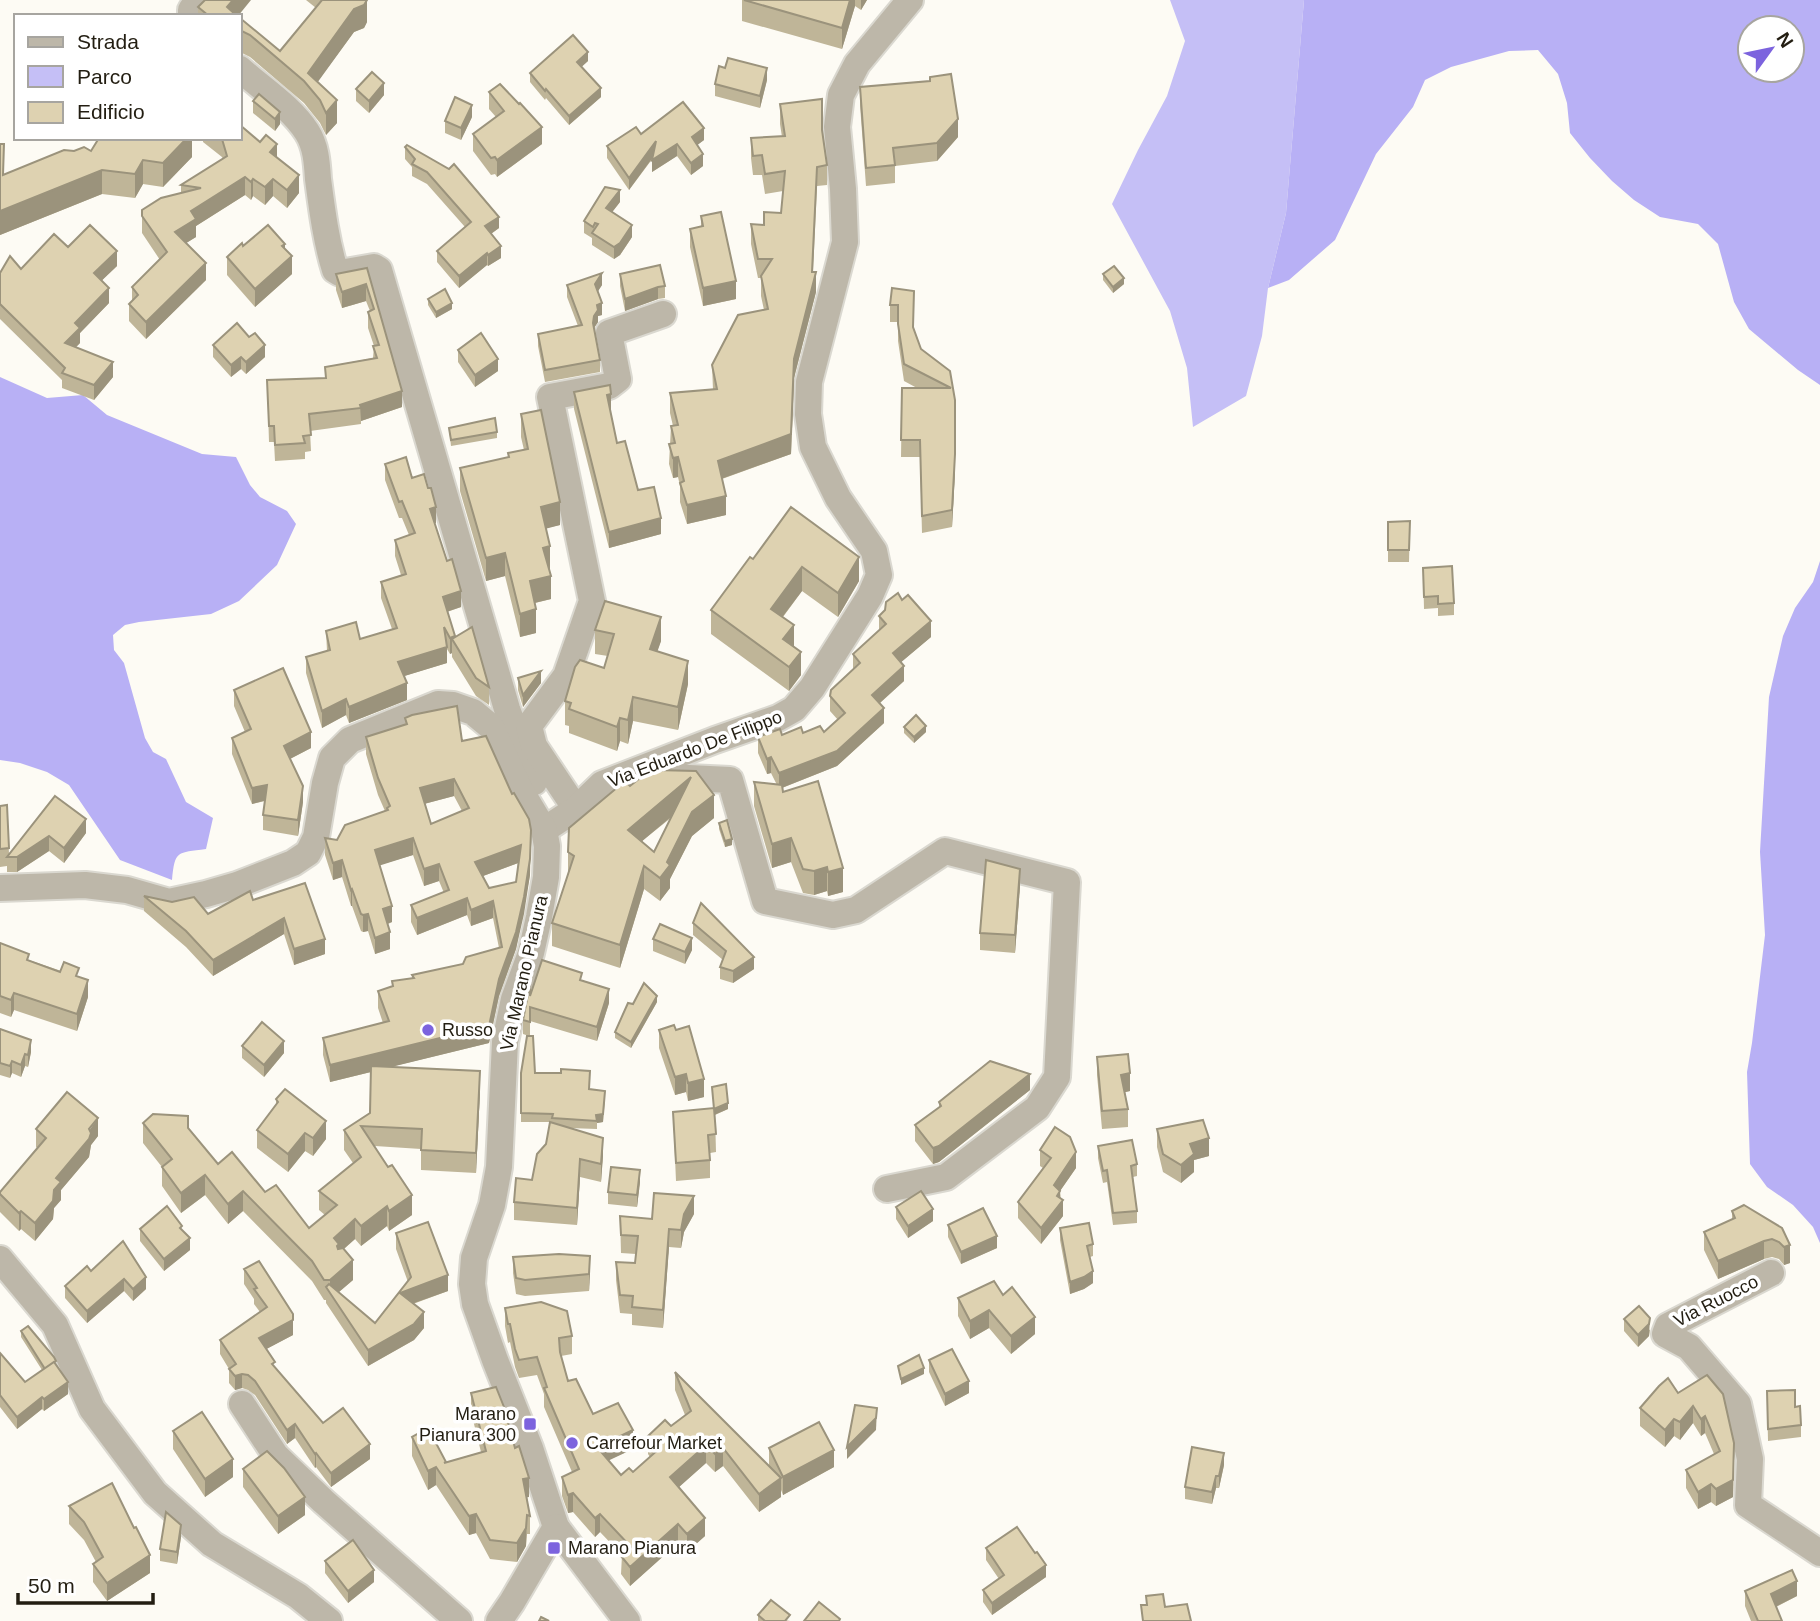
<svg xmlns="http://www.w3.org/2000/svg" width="1820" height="1621" font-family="Arial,sans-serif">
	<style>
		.green { fill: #c5bff6 }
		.forest { fill: #b8b0f5; fill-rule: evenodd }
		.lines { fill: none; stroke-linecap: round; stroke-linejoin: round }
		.minor-casing { stroke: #dad8d0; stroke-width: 30 }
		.minor { stroke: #bdb7a9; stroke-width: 26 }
		.wall { fill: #bfb598; fill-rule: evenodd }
		.shaded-wall { fill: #9b937c }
		.building { fill: #ded2b1; stroke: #9b937c; stroke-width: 2; fill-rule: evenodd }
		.poi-dot { fill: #7c63de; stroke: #fff; stroke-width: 2.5 }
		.labels { text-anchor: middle; stroke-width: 7; stroke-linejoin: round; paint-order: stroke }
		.street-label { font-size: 18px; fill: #231e12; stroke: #fff }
		.poi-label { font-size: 18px; fill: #231e12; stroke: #fff; text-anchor: start }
	</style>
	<rect width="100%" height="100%" fill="#fdfbf4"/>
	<path class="green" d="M1170,0H1304L1286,213L1268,288L1262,336L1246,396L1193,427L1187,368L1170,311L1112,204L1138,150L1167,96L1185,41Z"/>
	<g class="forest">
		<path d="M1304,0H1820V385L1798,370L1749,329L1734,302L1718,244L1698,224L1660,217L1634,200L1612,181L1590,158L1570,133L1567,103L1558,74L1538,50L1509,51L1451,67L1425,80L1413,107L1376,154L1335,240L1289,280L1268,288L1286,213ZM1750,28H1792V70H1750Z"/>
		<path d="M0,377L47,398L83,395L107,415L202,454L236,457L250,485L260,497L287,511L296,524L277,565L239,601L211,614L139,622L125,625L113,635L114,650L124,663L145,738L153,752L166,759L186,802L213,818L206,849C177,853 175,850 172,880L120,860L69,785L47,772L20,763L0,760Z"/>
		<path d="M1820,561V1243L1813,1227L1793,1205L1767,1187L1750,1164L1747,1072L1752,1043L1765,935L1760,852L1769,697L1783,636L1795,608L1813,582Z"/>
	</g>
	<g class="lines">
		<defs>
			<g id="minor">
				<path d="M191,16V10L198,0"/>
				<path d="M240,69C262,89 291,107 307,132C316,146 317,163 318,179C322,209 326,241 335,270L340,273L374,267L379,270L507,709L534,782"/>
				<path d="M668,777L730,780L765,901L833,915L856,910L945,851L1067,882L1057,1077L1037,1108L946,1177L887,1189"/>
				<path d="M576,809L534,746L529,726L566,676L592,601L550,397L609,386L618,379L609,333L663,314"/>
				<path d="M544,830L576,809L602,784L715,740L778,718L794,709L812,688L870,596L879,575L874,551L838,498L813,447L808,414L809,382L845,242L843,189L837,127L841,95L857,64L910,0"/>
				<path d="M0,888L85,885L127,890L169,902L206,894L237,885L293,863L308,853L316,837L325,783L332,758L350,740L438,704L453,705L473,712L491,727L519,788L544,830L547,846L546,877L539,917L531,953L514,999L505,1042L499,1167L492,1205L474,1258L472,1284L475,1304L495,1360L530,1448L556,1527L627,1621"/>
				<path d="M0,1259L55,1325L92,1409L155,1493L212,1544L298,1596L329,1621"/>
				<path d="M1771,1273L1668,1326L1665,1334L1689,1347L1738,1404L1750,1459L1748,1505L1820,1553"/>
				<path d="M242,1404L276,1456L323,1501L459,1621"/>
				<path d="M499,1621L512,1602L556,1527"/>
			</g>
		</defs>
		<use href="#minor" class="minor-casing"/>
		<use href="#minor" class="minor"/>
	</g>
	<g class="wall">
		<path d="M306,0H367V22L364,28L354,32L317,82L337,123L326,135L320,123L304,103L250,57L242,53L240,18L280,51L316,8Z"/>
		<path d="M742,0H867L861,10L855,6L842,49L742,21Z"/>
		<path d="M204,2L238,16H198V7Z"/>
		<path d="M588,61L581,67L601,97L569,125L546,98L545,100L530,82V73Z"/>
		<path d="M767,80L760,108L715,96V84Z"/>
		<path d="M860,87L958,137L937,161L895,166V183L866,186L860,105Z"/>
		<path d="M356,89L384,95L369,113L356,101Z"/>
		<path d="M489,92L542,144L497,177L495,174L491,175L473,151V134L496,117L489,109Z"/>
		<path d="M253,101L280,124L275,131L253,113Z"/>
		<path d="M780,104L822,130L827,165V185L817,186L813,272L816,292L794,378L791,454L722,479L726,515L687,524L680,502V486L678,477L673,478L669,464L671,426H673L670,413V393L713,390L712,365L764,310L761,296V278H758L751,244V224L764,225L781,213L783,191L765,194L762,175H753L751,158V138L782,137L780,124Z"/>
		<path d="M472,117L461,140L445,133V121Z"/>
		<path d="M641,134L704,140L697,145L703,166L691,175L677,156L652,172L653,158L629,190L607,158V146Z"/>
		<path d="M192,138V157L163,187L143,184L135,198L102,194L0,235V144L3,175L91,151Z"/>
		<path d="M203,138H240L277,158L299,193L287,208L273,196L265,205L253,196L251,200L245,195L196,226V237L186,243L206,280L146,339L129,321V304L132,301V287L160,260L142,233V210L181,193V185L223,159L222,157L203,142Z"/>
		<path d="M405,147L499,228L491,234L501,258L488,266L487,265L459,288L437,262V251L465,227L427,184L412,176V167L405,159Z"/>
		<path d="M620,202L612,212L632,237L620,255L614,259L592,245V238L584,233V221Z"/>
		<path d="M701,216L736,299L703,306L690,247V229L701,227Z"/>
		<path d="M243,246L285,250L292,274L255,307L227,275V257Z"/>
		<path d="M68,247L117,266L102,280L109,303L80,333V343L76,347L113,377L94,400L62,388V380L0,319V273L21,269Z"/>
		<path d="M367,268L402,407L361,421V424L310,431L311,451L305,452V459L275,461L274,442H269L267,380L325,378V367L373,358L374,346L368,328V312L370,311L366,301L342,308L336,290V274Z"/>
		<path d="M620,274L665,286V298L658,299L625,311L620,286Z"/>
		<path d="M1103,274L1124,284L1113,293L1103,280Z"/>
		<path d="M567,285H602L597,292L602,315L598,316V322L594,328L600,360V372L545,382L538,346V334L578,326L567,297Z"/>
		<path d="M892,288L913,328L921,349L950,371L955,471L952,527L922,533L920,457H901L902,388H917L904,381L898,341V322H890V305Z"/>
		<path d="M428,299L452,309L436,318L428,305Z"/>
		<path d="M213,345L265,357L246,374L241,369L231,377L213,357Z"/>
		<path d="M458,350L498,371L475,387L458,362Z"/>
		<path d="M574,392L611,410H610L617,443L638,490L661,534L609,548L574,409Z"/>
		<path d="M521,414L560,525L546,528L550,569H549L551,599L535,603L536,633L520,637L505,576L486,581L460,491V468L508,457V453L524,450L521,437Z"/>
		<path d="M449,428L497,432V438L451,446Z"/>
		<path d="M385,464L412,478L436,523H435L461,607L447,612L455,638L489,687V705L476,696L452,657V653L450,654L447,649V663L404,676L407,700L349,723L346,715L322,728L306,673V657L327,651L326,631L360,639L392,629L381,598V582L401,575L395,556V540L409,535L402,518H399L385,480Z"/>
		<path d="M791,507L859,581L838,617L802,591L783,617L794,646L801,675L789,691L711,634V610L753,559Z"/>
		<path d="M1410,521L1409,562H1388V522Z"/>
		<path d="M1423,568L1454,603V615L1438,616V608L1424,609Z"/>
		<path d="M879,616L931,637L901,662L904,681L880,703L884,723L837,766L782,788L783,792L843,892L828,896L827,891L814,895L803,893L791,862L772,868L754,806V782L777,785L771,773L767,774L758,753V737L782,735L824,732L838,720L830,711V696L853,670V654L879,630Z"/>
		<path d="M595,630L661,641L657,651L688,684L678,730L633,721L628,744L620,741L617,751L569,733V726L565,725V701L604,668L608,656L595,654Z"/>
		<path d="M518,678L541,683L523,707L518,690Z"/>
		<path d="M234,690L311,748L290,759L303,802L298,836L263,830V815L265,801L252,804L232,754V738L245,732L234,706Z"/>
		<path d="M405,718L462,741L530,875L516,949L499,996L489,1043L390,1067L480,1091L476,1173L421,1170V1149L375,1146L412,1215L389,1231L387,1226L361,1246L355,1239L344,1249L353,1280L339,1292L375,1323L408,1282L396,1249V1233L448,1291L413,1304L424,1328L414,1340L368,1366L326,1303V1300H324L312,1281L243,1211L228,1224L205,1195L181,1213L162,1186V1167L143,1143V1123L188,1128L218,1164L265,1192L309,1228L325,1215L319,1210V1191L353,1163L344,1150V1130L370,1113L371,1072L330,1082L323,1055V1038L383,1023L378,1008V991L392,986V981L412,978V975L463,964L499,948L493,918L471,926L467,915L417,935L411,922V905L444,893L439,881L424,886L413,855L379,865L392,922L388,924L390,949L375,954L368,931L363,932L361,931L352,906H351L342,877L333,880L325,855V838L337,840L385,811L378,795L366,754V737L405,724ZM454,796L462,811L431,824L424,804ZM518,863L516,882L489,888L483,876Z"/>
		<path d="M904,727L926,732L914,743L904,733Z"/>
		<path d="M647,776L714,818L692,836L670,879V888L660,901L644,889L620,968L552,946V923L568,876V852L630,786ZM672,817L654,852L642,841Z"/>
		<path d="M55,796L86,833L64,863L49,851L17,872H7V866L0,867V806L7,805L9,854Z"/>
		<path d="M719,823L732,845L725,847L719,829Z"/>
		<path d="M305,883L325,954L294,965L284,934L213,976L186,947L144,911V896L208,914L253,900Z"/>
		<path d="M1020,886L1015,953L980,950V933Z"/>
		<path d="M693,923L754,969L733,983L720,979V967L723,960L693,935Z"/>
		<path d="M653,939L692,950L685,964L653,951Z"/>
		<path d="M0,943L29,960L79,977L88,997L77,1031L14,1010L11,1017L0,1013Z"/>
		<path d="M582,981L609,1003L597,1041L530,1021V1036L535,1073L589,1089L605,1099L603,1122L597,1123V1129L568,1128L603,1155L601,1182L580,1177L577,1225L514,1220V1202L532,1180L546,1144L550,1122H521V1073L529,1036L523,1034V1020L530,996Z"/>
		<path d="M657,1002L631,1048L615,1038V1032L633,1004Z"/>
		<path d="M0,1029L31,1052L28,1067L25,1066L21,1077L12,1073L10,1078L0,1075Z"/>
		<path d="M659,1030L704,1097L688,1101L686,1092L675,1095L659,1048Z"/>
		<path d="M242,1046L284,1053L264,1077L242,1058Z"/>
		<path d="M1097,1057L1130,1091L1125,1092L1128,1109V1127L1102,1129L1097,1075Z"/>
		<path d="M1030,1090L939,1162L933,1164L915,1141V1125L939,1108V1102Z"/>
		<path d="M276,1099L326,1139L313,1156L305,1151L288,1172L257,1148V1130L276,1105Z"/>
		<path d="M728,1109L715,1115L716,1152L710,1153V1178L676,1181L673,1112Z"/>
		<path d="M36,1129L98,1136L91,1145L89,1157L61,1190V1200L54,1208L53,1219L35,1241L21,1229L19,1231L0,1212V1192L37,1148L36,1147Z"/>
		<path d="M1157,1129L1209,1156L1194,1160V1172L1181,1183L1163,1172L1157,1147Z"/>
		<path d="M1098,1146L1137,1164V1176L1133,1177L1137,1211V1223L1113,1225L1107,1182L1103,1183L1098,1158Z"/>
		<path d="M1040,1150L1076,1168L1060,1191L1063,1216L1041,1244L1018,1218V1202L1043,1168L1040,1166Z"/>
		<path d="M640,1182L637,1207L608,1204V1192Z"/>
		<path d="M896,1207L933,1221L908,1238L896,1219Z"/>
		<path d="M1732,1211L1782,1228L1790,1263L1784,1265L1779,1259L1772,1257L1764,1259L1718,1279L1704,1250V1232L1732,1219Z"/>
		<path d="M694,1214L684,1232L681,1248L669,1247L663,1328L632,1325V1314L620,1313L616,1280V1262L635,1263L636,1254L621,1253L620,1216L652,1219Z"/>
		<path d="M948,1225L997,1248L961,1264L948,1237Z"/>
		<path d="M1060,1228L1093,1244V1256L1090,1257L1093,1283L1084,1289L1070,1294L1060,1240Z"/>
		<path d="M140,1229L182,1230L190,1250L164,1271L140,1241Z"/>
		<path d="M123,1241L146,1289L133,1301L124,1291L87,1323L65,1298V1286L91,1271Z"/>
		<path d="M513,1257L590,1272L589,1291L525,1296L516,1294L513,1273Z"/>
		<path d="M244,1269L293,1335L266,1349L275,1368L323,1423L370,1459L331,1487L316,1467L315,1468L295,1438L287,1444L255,1395L248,1390L242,1388L235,1390L229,1383V1369L220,1354V1340L260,1312L254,1304V1299L244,1284Z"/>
		<path d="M1003,1295L1035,1334L1011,1354L989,1328L970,1339L958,1316V1298Z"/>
		<path d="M505,1308L572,1336V1354L561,1356L568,1381L593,1414L633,1449L608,1460L621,1475L633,1472L650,1457L648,1454V1436L671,1426L685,1415L675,1390V1372L769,1467V1448L834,1467L783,1495L781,1490V1497L759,1512L723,1466L715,1472L706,1463L679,1487L705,1536L687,1552L678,1543L630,1586L621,1574L622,1555L600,1532L595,1537L573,1512L568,1513L562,1496V1477L572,1472L544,1407V1394L537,1375L519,1378L515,1367L510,1342L508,1343L505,1326Z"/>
		<path d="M1624,1319L1650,1330L1649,1336L1638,1347L1624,1331Z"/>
		<path d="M21,1331L56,1365L68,1394L44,1411L42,1409L17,1429L0,1407V1353L25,1382L42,1370L21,1337Z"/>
		<path d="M929,1360L969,1393L945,1406L929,1372Z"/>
		<path d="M1707,1375L1734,1460L1733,1497L1716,1506L1711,1502L1698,1509L1686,1488V1470L1714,1454L1705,1433L1701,1436L1693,1423L1680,1440L1674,1436L1665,1447L1640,1426V1408L1678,1393Z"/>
		<path d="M1767,1391L1795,1407L1801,1425V1437L1768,1441Z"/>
		<path d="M471,1393L515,1448L529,1497H527L530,1516V1534H527L526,1546L517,1562L490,1559L476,1533L469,1535L436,1485L428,1490L412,1456V1437L446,1462L481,1452L471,1412Z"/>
		<path d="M173,1431L233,1477L205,1497L173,1449Z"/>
		<path d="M1224,1465L1219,1488H1216L1212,1504L1185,1499V1487Z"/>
		<path d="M243,1469L305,1515L278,1534L243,1487Z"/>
		<path d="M69,1506L150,1573L107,1601L93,1582V1564L96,1562L84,1540L69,1524Z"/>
		<path d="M181,1537L177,1564L160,1561V1549Z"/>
		<path d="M986,1548L1046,1577L992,1615L983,1602V1590L999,1579L986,1560Z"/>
		<path d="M325,1561L374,1582L348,1603L325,1573Z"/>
		<path d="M1745,1591L1797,1596L1776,1607L1782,1621H1751L1745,1606Z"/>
		<path d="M758,1615L790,1621H758Z"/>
	</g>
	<g class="shaded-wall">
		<path d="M233,0H251L238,16H227V7Z"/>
		<path d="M367,0V22L364,28L354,32L312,90L308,73L354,9Z"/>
		<path d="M850,0H855V6L842,49V28Z"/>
		<path d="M861,0H867L861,10Z"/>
		<path d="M242,31V53L240,54V32Z"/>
		<path d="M588,52V61L577,71V62Z"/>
		<path d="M767,68V80L760,108V96Z"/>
		<path d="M384,83V95L369,113V101Z"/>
		<path d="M601,88V97L569,125V116Z"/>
		<path d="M337,100V123L326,135V113Z"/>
		<path d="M472,105V117L461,140V128Z"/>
		<path d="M280,112V124L275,131V119Z"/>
		<path d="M958,119V137L937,161V143Z"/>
		<path d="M542,127V144L497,177V160Z"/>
		<path d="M704,128V140L692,149V137Z"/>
		<path d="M187,138H192V157L163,187V163Z"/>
		<path d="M656,141V153L629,190V178Z"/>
		<path d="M277,144V161L270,152Z"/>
		<path d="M677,144V156L652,172V160Z"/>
		<path d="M703,154V166L691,175V163Z"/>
		<path d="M143,160V184L135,198V174Z"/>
		<path d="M817,167L812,286L816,272V292L794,378L791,454L718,480V461L794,359L812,272Z"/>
		<path d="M102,170V194L0,235V211Z"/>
		<path d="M299,175V193L287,208V190Z"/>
		<path d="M245,177V195L196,226V237L175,250V232L191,211Z"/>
		<path d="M253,179V196L251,200V182Z"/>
		<path d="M273,179V196L265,205V187Z"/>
		<path d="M620,190V202L606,220V208Z"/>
		<path d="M499,217V228L485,238V226Z"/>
		<path d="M632,225V237L620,255L614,259V247Z"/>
		<path d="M285,244V262L292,256V274L255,307V289L282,246Z"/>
		<path d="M501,246V258L488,266V255Z"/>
		<path d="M117,251V266L94,288V273Z"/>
		<path d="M487,253V265L459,288V276Z"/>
		<path d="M206,263V280L146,339V322Z"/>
		<path d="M602,273V285L595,296V284Z"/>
		<path d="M1124,278V284L1113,293V287Z"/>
		<path d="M736,281V299L703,306V288Z"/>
		<path d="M366,284V301L342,308V292Z"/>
		<path d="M658,287V299L625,311V299Z"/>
		<path d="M109,288V303L80,333V343L65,358V343L75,323Z"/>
		<path d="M452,303V309L436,318V312Z"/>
		<path d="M602,303V315L598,316V322L594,328V316L597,305Z"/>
		<path d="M265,345V357L246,374V362Z"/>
		<path d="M241,357V369L231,377V365Z"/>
		<path d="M498,359V371L475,387V375Z"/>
		<path d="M113,362V377L94,400V385Z"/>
		<path d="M402,391V407L361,421L360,405Z"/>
		<path d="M611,394V410L607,411V395Z"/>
		<path d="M955,454V471L952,527V510Z"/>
		<path d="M678,457V477L673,478V458Z"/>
		<path d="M726,496V515L687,524V505Z"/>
		<path d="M560,502V525L541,530V507Z"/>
		<path d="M436,507V523L430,525V509Z"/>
		<path d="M661,518V534L609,548V532Z"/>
		<path d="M550,546V569L543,571V548Z"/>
		<path d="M505,553V576L486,581V558Z"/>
		<path d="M859,557V581L838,617V593Z"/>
		<path d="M802,567V591L771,632V609Z"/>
		<path d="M551,576V599L530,604V581Z"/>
		<path d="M461,591V607L443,613V597Z"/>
		<path d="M536,609V633L520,637V614Z"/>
		<path d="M661,617V641L650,673V649Z"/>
		<path d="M931,621V637L893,669V653Z"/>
		<path d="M794,625V649L783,639Z"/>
		<path d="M455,636V643L452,639V653L450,654V638Z"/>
		<path d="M447,647V663L398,678V662Z"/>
		<path d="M801,652V675L789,691V667Z"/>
		<path d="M688,661V684L678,730V707Z"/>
		<path d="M904,666V681L872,710V695Z"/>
		<path d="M541,671V683L523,707V695Z"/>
		<path d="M407,683V700L349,723V707Z"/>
		<path d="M633,697V721L628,744V720Z"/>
		<path d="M346,699V715L322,728V711Z"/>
		<path d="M884,708V723L837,766L779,789V773Z"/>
		<path d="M620,718V741L617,751V727Z"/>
		<path d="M926,726V732L914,743V737Z"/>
		<path d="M311,732V748L284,762V746Z"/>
		<path d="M771,757V773L767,774V759Z"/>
		<path d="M691,777V800L628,853V830Z"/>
		<path d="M454,779V796L420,805V788Z"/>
		<path d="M267,785V800L252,804V788Z"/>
		<path d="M303,786V802L298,836V820Z"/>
		<path d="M714,795V818L692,836L670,879V888L660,901V878L692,812Z"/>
		<path d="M86,819V833L64,863V848Z"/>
		<path d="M531,830L530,875L524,914L516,949L499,996L489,1043L330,1082V1065L499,979Z"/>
		<path d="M49,836V851L17,872V857Z"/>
		<path d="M413,838V855L375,867V850Z"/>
		<path d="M791,838V862L772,868V844Z"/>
		<path d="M732,839V845L725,847V841Z"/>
		<path d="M521,845V862L475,879V862Z"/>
		<path d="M342,860V877L333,880V863Z"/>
		<path d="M439,864V881L424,886V869Z"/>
		<path d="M644,866V889L620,968V945Z"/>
		<path d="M827,867V891L814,895V871Z"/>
		<path d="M843,868V892L828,896V872Z"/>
		<path d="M1020,869V886L1015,953V935Z"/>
		<path d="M352,889V906H351V890Z"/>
		<path d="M467,898V915L417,935V918Z"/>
		<path d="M493,901V918L471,926V910Z"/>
		<path d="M392,906V922L383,925V909Z"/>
		<path d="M368,914V931L363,932V915Z"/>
		<path d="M284,918V934L213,976V960Z"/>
		<path d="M390,932V949L375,954V938Z"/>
		<path d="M692,938V950L685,964V952Z"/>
		<path d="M325,939V954L294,965V949Z"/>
		<path d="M754,957V969L733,983V971Z"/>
		<path d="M88,980V997L77,1031V1014Z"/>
		<path d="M609,989V1003L597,1041V1027Z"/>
		<path d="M14,993V1010L11,1017V1000Z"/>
		<path d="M657,996V1002L631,1048V1042Z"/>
		<path d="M31,1040V1052L28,1067V1055Z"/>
		<path d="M284,1041V1053L264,1077V1065Z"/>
		<path d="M25,1054V1066L21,1077V1065Z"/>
		<path d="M12,1061V1073L10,1078V1066Z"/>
		<path d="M480,1071V1091L476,1173V1153Z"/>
		<path d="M1130,1073V1091L1121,1093V1075Z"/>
		<path d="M686,1074V1092L675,1095V1077Z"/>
		<path d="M1030,1074V1090L939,1162L933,1164V1148Z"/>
		<path d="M704,1079V1097L688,1101V1083Z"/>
		<path d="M605,1091L603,1122L597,1123L596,1115Z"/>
		<path d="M728,1103V1109L714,1115V1109Z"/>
		<path d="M98,1118V1136L91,1145L89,1157L61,1190V1200L54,1208L53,1219L35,1241V1223L56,1178Z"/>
		<path d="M326,1121V1139L313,1156V1138Z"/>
		<path d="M305,1133V1151L288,1172V1154Z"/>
		<path d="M603,1138V1155L601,1182V1164Z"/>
		<path d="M1209,1138V1156L1194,1160V1172L1181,1183V1165L1190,1144Z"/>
		<path d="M1076,1152V1168L1060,1191V1203L1063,1200V1216L1041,1244V1228L1054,1185Z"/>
		<path d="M580,1159V1177L577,1225V1208Z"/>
		<path d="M640,1170V1182L637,1207V1195Z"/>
		<path d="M205,1175V1195L181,1213V1193Z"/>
		<path d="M243,1191V1211L228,1224V1204Z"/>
		<path d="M412,1195V1215L389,1231V1211Z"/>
		<path d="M694,1196V1214L684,1232L681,1248V1230L684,1214Z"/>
		<path d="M387,1206V1226L361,1246V1226Z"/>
		<path d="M933,1209V1221L908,1238V1226Z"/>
		<path d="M21,1211V1229L19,1231V1213Z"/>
		<path d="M355,1219V1239L339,1253L334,1238Z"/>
		<path d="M669,1229V1247L663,1328V1310Z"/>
		<path d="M997,1236V1248L961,1264V1252Z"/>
		<path d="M190,1238V1250L164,1271V1259Z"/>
		<path d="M1764,1241V1259L1718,1279V1261Z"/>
		<path d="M1790,1245V1263L1784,1265V1247Z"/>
		<path d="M590,1256V1272L589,1291V1274Z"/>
		<path d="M353,1260V1280L333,1297L330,1293V1280Z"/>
		<path d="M1093,1271V1283L1084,1289L1070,1294V1282Z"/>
		<path d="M448,1275V1291L400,1308V1293Z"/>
		<path d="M146,1277V1289L133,1301V1289Z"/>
		<path d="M124,1279V1291L87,1323V1311Z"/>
		<path d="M989,1310V1328L970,1339V1321Z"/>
		<path d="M424,1312V1328L414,1340L368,1366V1350Z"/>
		<path d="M1035,1317V1334L1011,1354V1336Z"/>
		<path d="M1650,1318L1649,1336L1638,1347V1335Z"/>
		<path d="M293,1320V1335L259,1353V1338Z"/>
		<path d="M924,1368V1374L901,1385V1379Z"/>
		<path d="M242,1374V1388L235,1390V1376Z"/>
		<path d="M969,1381V1393L945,1406V1394Z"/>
		<path d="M68,1382V1394L44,1411V1399Z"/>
		<path d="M42,1397V1409L17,1429V1417Z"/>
		<path d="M1693,1406V1423L1680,1440V1422Z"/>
		<path d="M877,1408L876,1430L847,1459V1447Z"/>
		<path d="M1705,1416V1433L1701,1436V1419Z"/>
		<path d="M1674,1419V1436L1665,1447V1430Z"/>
		<path d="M295,1424V1438L287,1444V1430Z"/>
		<path d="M633,1430V1449L597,1466V1447Z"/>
		<path d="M1734,1443L1733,1497L1716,1506V1489Z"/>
		<path d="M370,1444V1459L331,1487V1473Z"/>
		<path d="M706,1445V1463L670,1495V1477Z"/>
		<path d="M723,1448V1466L715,1472V1454Z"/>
		<path d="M834,1450V1467L783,1495V1477Z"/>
		<path d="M316,1453V1467L315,1468V1454Z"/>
		<path d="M1224,1453V1465L1219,1488V1476Z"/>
		<path d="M233,1459V1477L205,1497V1479Z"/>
		<path d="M436,1467V1485L428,1490V1471Z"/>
		<path d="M1216,1476V1488L1212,1504V1492Z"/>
		<path d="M529,1478V1497L523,1498V1479Z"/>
		<path d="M781,1478V1497L759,1512V1494Z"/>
		<path d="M1711,1484V1502L1698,1509V1492Z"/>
		<path d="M573,1493V1512L568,1513V1495Z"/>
		<path d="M305,1497V1515L278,1534V1516Z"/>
		<path d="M476,1514V1533L469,1535V1516Z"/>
		<path d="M600,1514V1532L595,1537V1518Z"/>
		<path d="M527,1515L526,1546L517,1562V1543Z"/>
		<path d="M705,1518V1536L687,1552V1534Z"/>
		<path d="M678,1524V1543L630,1586V1567Z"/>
		<path d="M181,1525V1537L177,1564V1552Z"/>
		<path d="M150,1555V1573L107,1601V1583Z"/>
		<path d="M1046,1565V1577L992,1615V1603Z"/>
		<path d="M374,1570V1582L348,1603V1591Z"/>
		<path d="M1797,1581V1596L1771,1609V1594Z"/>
	</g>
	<g class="building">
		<path d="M205,0H233L227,7L237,16H209L198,7Z"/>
		<path d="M322,0H367L364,5L354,9L308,73L337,100L326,113L320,100L304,81L250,35L242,31L240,32V18L280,51Z"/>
		<path d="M744,0H850L842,28Z"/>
		<path d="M573,35L588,52L577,62L601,88L569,116L546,89L545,91L530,73Z"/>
		<path d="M728,58L767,68L760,96L715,84L719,66L725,68Z"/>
		<path d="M372,72L384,83L369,101L356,89Z"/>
		<path d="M951,74L958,119L937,143L893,148L895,165L866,168L860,87L930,81V77Z"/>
		<path d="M500,84L519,104L520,103L542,127L497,160L495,157L491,158L473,134L504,111L489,92Z"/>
		<path d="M259,94L280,112L275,119L253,101Z"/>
		<path d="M455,97L472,105L461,128L445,121Z"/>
		<path d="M822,99V130L827,165L817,167L812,272H816L794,359L791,434L718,461L726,496L687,505L680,483L684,481L678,457L673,458L669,444L675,443L671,426L678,425L670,393L717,389L712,365L738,315L768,309L761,276L772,259H758L751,224L764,225V212L781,213L785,171L765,174L762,155L753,156L751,138L785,136L780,104Z"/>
		<path d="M683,102L704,128L692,137L703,154L691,163L677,144L652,160L656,141L629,178L607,146L636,127L641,134Z"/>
		<path d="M240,125L260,142L266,135L277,144L270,152L299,175L287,190L273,179L265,187L253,179L251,182L245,177L191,211L196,219L175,232L206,263L146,322L129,304L138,295L132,287L167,252L142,216V210L161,198L201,188L181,185L227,156L222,139L221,138H240Z"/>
		<path d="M99,138H187L163,163L143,160L135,174L102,170L0,211V144H4L3,175L64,150L74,151L84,147L91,151Z"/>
		<path d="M407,145L449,169L454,164L499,217L485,226L501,246L488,255L487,253L459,276L437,251L471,222L427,172L412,164L415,159L405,147Z"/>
		<path d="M605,187L620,190L606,208L632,225L620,243L614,247L592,233L598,224L595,223L593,227L584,221Z"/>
		<path d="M721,212L736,281L703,288L690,229L703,226L701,216Z"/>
		<path d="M90,225L117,251L94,273L109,288L75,323L80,328L65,343L113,362L94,385L62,373L65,368L0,304V273L10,256L21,269L54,234L68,247Z"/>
		<path d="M268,225L285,244L282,246L292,256L255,289L227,257L242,243L243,246Z"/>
		<path d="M660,265L665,286L658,287L625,299L620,274Z"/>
		<path d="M1114,266L1124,278L1113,287L1103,274Z"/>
		<path d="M367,268L402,391L360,405L361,408L309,414L311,435L303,436L305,443L275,445L274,426H269L267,380L326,378L325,367L377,358L373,346L379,345L368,312L374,309L366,284L342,292L336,274Z"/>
		<path d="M602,273L595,284L602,303L597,305L598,310L594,316L593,323L600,360L545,370L538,334L582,325L567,285Z"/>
		<path d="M892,288L914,291L913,327L921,349L950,371L955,400V454L952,510L922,516L920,440H901L902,388H951L904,364L898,324V305H890Z"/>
		<path d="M445,289L452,303L436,312L428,299Z"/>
		<path d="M237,323L249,337L255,333L265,345L246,362L241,357L231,365L213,345Z"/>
		<path d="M481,333L498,359L475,375L458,350Z"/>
		<path d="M610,385L611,394L607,395L617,443L625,441L638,490L654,487L661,518L609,532L574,392Z"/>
		<path d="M541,410L560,502L541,507L550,546L543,548L551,576L530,581L536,609L520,614L505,553L486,558L460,468L509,457L508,453L528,449L521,414Z"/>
		<path d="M495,418L497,432L451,440L449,428Z"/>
		<path d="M406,457L412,478L424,474L428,488H431L436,507L430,509L447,561L452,559L461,591L443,597L455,636L450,638L444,627L447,647L398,662L407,683L349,707L346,699L322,711L306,657L330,650L326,631L356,622L360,639L397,628L381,582L406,574L395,540L415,533L402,501L399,502L385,464Z"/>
		<path d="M791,507L859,557L838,593L802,567L771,609L794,625L783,639L801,652L789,667L711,610L750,557L753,559Z"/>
		<path d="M1410,521L1409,550H1388V522Z"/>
		<path d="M1452,566L1454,603L1438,604V596L1424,597L1423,568Z"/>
		<path d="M898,593L902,600L908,595L931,621L893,653L904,666L872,695L884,708L837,751L779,773L771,757L767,759L758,737L780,729L782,735L801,727L803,733L820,726L824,732L845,713L830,696L831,690L860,663L853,654L886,624L879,616L885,610L886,602Z"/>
		<path d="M605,601L661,617L650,649L688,661L678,707L633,697L628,720L620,718L617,727L569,709L571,703L565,701L575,667L580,660L604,668L614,634L595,630Z"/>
		<path d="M472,627L489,687L476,678L452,639Z"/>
		<path d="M283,668L311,732L284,746L303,786L298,820L263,815L267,785L252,788L232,738L251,729L234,690Z"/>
		<path d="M541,671L523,695L518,678Z"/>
		<path d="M457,706L462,741L486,736L512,794L514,793L529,819L531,830L530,859L524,897L516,932L499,979L489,1026L330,1065L323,1038L389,1021L378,991L393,986L392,981L414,978L412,975L463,964L466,957L502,947L493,901L471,910L467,898L417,918L411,905L449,890L439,864L424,869L413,838L375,850L392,906L383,909L390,932L375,938L368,914L363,915L361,914L352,889L351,890L342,860L333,863L325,838L337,840L345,825L388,810L387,808L390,806L378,778L366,737L407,724L405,718L412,715ZM454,779L469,808L431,824L420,788ZM521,845L516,882L489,888L475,862Z"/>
		<path d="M916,715L926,726L914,737L904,727Z"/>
		<path d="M655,770L696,771L714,795L692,812L667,862L670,865L660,878L644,866L620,945L552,923L574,856L568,852L569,828L625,781L630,786L645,774L647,776ZM691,777L654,852L628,830Z"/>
		<path d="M818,781L843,868L828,872L827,867L814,871L803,869L791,838L772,844L754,782L782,785L783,792Z"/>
		<path d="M55,796L86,819L64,848L49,836L17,857H7Z"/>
		<path d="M7,805L9,848L0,849V806Z"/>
		<path d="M727,820L732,839L725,841L719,823Z"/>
		<path d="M986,860L1020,869L1015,935L980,933Z"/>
		<path d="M305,883L325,939L294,949L284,918L213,960L186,931L144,896L172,902L194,897L208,914L250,891L253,900Z"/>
		<path d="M701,903L754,957L733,971L720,967L726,951L693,923Z"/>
		<path d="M660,924L692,938L685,952L653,939Z"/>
		<path d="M0,943L29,954L27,960L60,972L64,962L79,968L76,976L88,980L77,1014L14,993L11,1000L0,996Z"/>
		<path d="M542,960L582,973L580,980L609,989L597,1027L530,1007V1022L523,1020L529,989L530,988V996Z"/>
		<path d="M644,983L657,996L631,1042L615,1032L628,1003L633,1004Z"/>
		<path d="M262,1022L284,1041L264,1065L242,1046Z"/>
		<path d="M674,1025L676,1030L689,1026L704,1079L688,1083L686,1074L675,1077L659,1030Z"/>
		<path d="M0,1029L31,1040L28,1055L25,1054L21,1065L12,1061L10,1066L0,1063Z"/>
		<path d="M527,1036H533L535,1073H561V1069L590,1071L589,1089L605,1091L603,1114L596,1115L597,1121L552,1118L553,1114L521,1113V1073Z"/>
		<path d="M1128,1054L1130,1073L1121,1075L1128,1109L1102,1111L1097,1057Z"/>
		<path d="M990,1061L1030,1074L939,1146L933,1148L915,1125L941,1106L939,1102Z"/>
		<path d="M371,1066L480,1071L476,1153L421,1150L422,1129L361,1126L388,1167L392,1165L412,1195L389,1211L387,1206L361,1226L355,1219L334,1238L339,1244L337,1246L338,1249L343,1248L353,1260L330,1280H324L312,1261L243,1191L228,1204L205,1175L181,1193L162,1167L172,1159L143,1123L153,1114L188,1116V1128L218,1164L232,1152L265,1192L276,1185L309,1228L337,1205L319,1191L361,1157L344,1130L370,1113Z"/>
		<path d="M726,1084L728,1103L714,1109L712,1087Z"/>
		<path d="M285,1089L326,1121L313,1138L305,1133L288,1154L257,1130L278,1102L276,1099Z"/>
		<path d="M67,1092L98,1118L89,1129L91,1133L89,1139L56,1178L61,1182L54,1190L53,1201L35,1223L21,1211L19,1213L0,1194V1192L46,1138L36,1129Z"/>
		<path d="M714,1108L716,1134L708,1135L710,1160L676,1163L673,1112Z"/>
		<path d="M1203,1120L1209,1138L1190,1144L1194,1154L1181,1165L1163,1154L1157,1129Z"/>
		<path d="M550,1122L603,1138L601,1164L580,1159L577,1208L514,1202L516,1178L532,1180L537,1154L546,1144Z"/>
		<path d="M1055,1127L1070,1137L1076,1152L1054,1185L1060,1191L1057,1196L1063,1200L1041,1228L1018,1202L1051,1158L1040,1150Z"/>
		<path d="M1132,1140L1137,1164L1131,1166L1137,1211L1113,1213L1107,1170L1103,1171L1098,1146Z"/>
		<path d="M611,1167L640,1170L637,1195L608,1192Z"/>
		<path d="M921,1191L933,1209L908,1226L896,1207Z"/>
		<path d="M654,1193L694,1196L684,1214L681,1230L669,1229L663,1310L632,1307L633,1296L620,1295L616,1262L635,1263L638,1236L621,1235L620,1216L652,1219Z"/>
		<path d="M1744,1205L1782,1228L1790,1245L1784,1247L1779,1242L1772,1239L1764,1241L1718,1261L1704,1232L1735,1218L1732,1211Z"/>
		<path d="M167,1206L182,1226L180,1228L190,1238L164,1259L140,1229Z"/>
		<path d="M983,1208L997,1236L961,1252L948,1225Z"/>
		<path d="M428,1222L448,1275L400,1293L424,1312L414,1324L368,1350L326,1287L329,1284L375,1323L411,1277L396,1233Z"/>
		<path d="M1089,1223L1093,1244L1087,1246L1093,1271L1084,1277L1070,1282L1060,1228Z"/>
		<path d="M123,1241L146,1277L133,1289L124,1279L87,1311L65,1286L87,1266L91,1271Z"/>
		<path d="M559,1254L590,1256L589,1274L525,1280L516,1278L513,1257Z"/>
		<path d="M259,1261L293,1314V1320L259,1338L275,1362L272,1364L323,1423L343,1408L370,1444L331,1473L316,1453L315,1454L295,1424L287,1430L255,1381L248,1375L242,1374L235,1376L229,1369L236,1364L220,1340L267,1307L254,1289L257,1288L244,1269Z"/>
		<path d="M994,1281L1003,1295L1012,1287L1035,1317L1011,1336L989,1310L970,1321L958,1298Z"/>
		<path d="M541,1302L567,1311L572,1336L559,1338L560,1352L568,1381L576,1379L593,1414L618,1403L633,1430L597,1447L621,1475L629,1468L633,1472L660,1448L648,1436L665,1420L671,1426L691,1411L675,1372L781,1478L759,1494L723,1448L715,1454L706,1445L670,1477L705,1518L687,1534L678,1524L630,1567L621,1556L631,1547L600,1514L595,1518L573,1493L568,1495L562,1477L579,1469L544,1388L547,1387L537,1357L519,1360L515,1349L510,1324H508L505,1308Z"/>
		<path d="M1639,1306L1650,1318L1649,1324L1638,1335L1624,1319Z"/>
		<path d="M28,1326L54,1357L56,1361L45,1369L21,1331Z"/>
		<path d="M952,1349L969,1381L945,1394L929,1360Z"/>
		<path d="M0,1353L25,1382L54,1362L68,1382L44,1399L42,1397L17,1417L0,1395Z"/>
		<path d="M919,1355L924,1368L901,1379L898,1366Z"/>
		<path d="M1707,1375L1723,1394L1734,1443L1733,1480L1716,1489L1711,1484L1698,1492L1686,1470L1720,1451L1705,1416L1701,1419L1693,1406L1680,1422L1674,1419L1665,1430L1640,1408L1659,1386L1668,1378L1678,1393Z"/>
		<path d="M496,1387L504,1407L515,1448L519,1446L529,1478L523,1479L530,1516L527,1515L526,1528L517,1543L490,1540L476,1514L469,1516L436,1467L428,1471L412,1437L428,1428L446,1462L444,1463L486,1451L471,1393Z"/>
		<path d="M1795,1390V1407L1800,1406L1801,1425L1768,1429L1767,1391Z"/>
		<path d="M855,1405L877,1408L876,1418L847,1447Z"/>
		<path d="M202,1412L233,1459L205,1479L173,1431Z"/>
		<path d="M819,1422L834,1450L783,1477L769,1448Z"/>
		<path d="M1192,1447L1224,1453L1219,1476H1216L1212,1492L1185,1487Z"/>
		<path d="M267,1451L284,1468L305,1497L278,1516L243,1469Z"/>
		<path d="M112,1483L134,1528L136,1527L150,1555L107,1583L93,1564L103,1557L84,1522L69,1506Z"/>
		<path d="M166,1512L181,1525L177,1552L160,1549Z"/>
		<path d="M1017,1527L1035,1553L1037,1552L1046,1565L992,1603L983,1590L1004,1575L986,1548Z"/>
		<path d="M353,1540L374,1570L348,1591L325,1561Z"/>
		<path d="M1792,1570L1797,1581L1771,1594L1782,1621H1758L1745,1591Z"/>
		<path d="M1163,1594L1165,1607L1187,1604L1191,1621H1143L1141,1605H1147L1146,1596Z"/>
		<path d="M771,1600L790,1615L785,1621H765L758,1615Z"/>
		<path d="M819,1602L840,1619L839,1621H804Z"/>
		<path d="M541,1617L549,1621H539Z"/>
	</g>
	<g class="poi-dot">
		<circle cx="428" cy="1030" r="7"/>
		<rect x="523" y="1417" width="14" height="14" rx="3.5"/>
		<circle cx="572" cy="1443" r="7"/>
		<rect x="547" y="1541" width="14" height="14" rx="3.5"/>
	</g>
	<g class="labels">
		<g class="street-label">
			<text transform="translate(695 749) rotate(-21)" y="6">Via Eduardo De Filippo</text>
			<text transform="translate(524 973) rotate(-77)" y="6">Via Marano Pianura</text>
			<text transform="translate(1716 1301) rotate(-27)" y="6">Via Ruocco</text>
		</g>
		<g class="poi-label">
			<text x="442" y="1036">Russo</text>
			<text x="516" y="1420" text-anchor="end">Marano<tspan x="516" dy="21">Pianura 300</tspan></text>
			<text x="586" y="1449">Carrefour Market</text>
			<text x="568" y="1554">Marano Pianura</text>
		</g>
	</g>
	<rect x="14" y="14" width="228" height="126" fill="#ffffff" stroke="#a7a5a0" stroke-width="2"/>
	<rect x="28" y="37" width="35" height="10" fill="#bdb7a9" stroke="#a7a5a0" stroke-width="2"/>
	<text x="77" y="49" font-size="21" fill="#231e12">Strada</text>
	<rect x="28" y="66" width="35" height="21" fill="#c5bff6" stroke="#a7a5a0" stroke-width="2"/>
	<text x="77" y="84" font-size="21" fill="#231e12">Parco</text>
	<rect x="28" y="102" width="35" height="21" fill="#ded2b1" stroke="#a7a5a0" stroke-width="2"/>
	<text x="77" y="119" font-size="21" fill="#231e12">Edificio</text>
	<g transform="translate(1771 49) rotate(57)"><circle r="33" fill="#ffffff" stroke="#a7a5a0" stroke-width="2"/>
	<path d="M0-5L12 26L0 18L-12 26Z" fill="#7c63de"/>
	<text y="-10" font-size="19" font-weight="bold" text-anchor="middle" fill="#231e12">N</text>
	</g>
	<path d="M18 1593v10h135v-10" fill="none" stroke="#231e12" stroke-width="3.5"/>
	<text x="28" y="1593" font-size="21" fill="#231e12" stroke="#ffffff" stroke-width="5" paint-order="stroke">50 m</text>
</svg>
